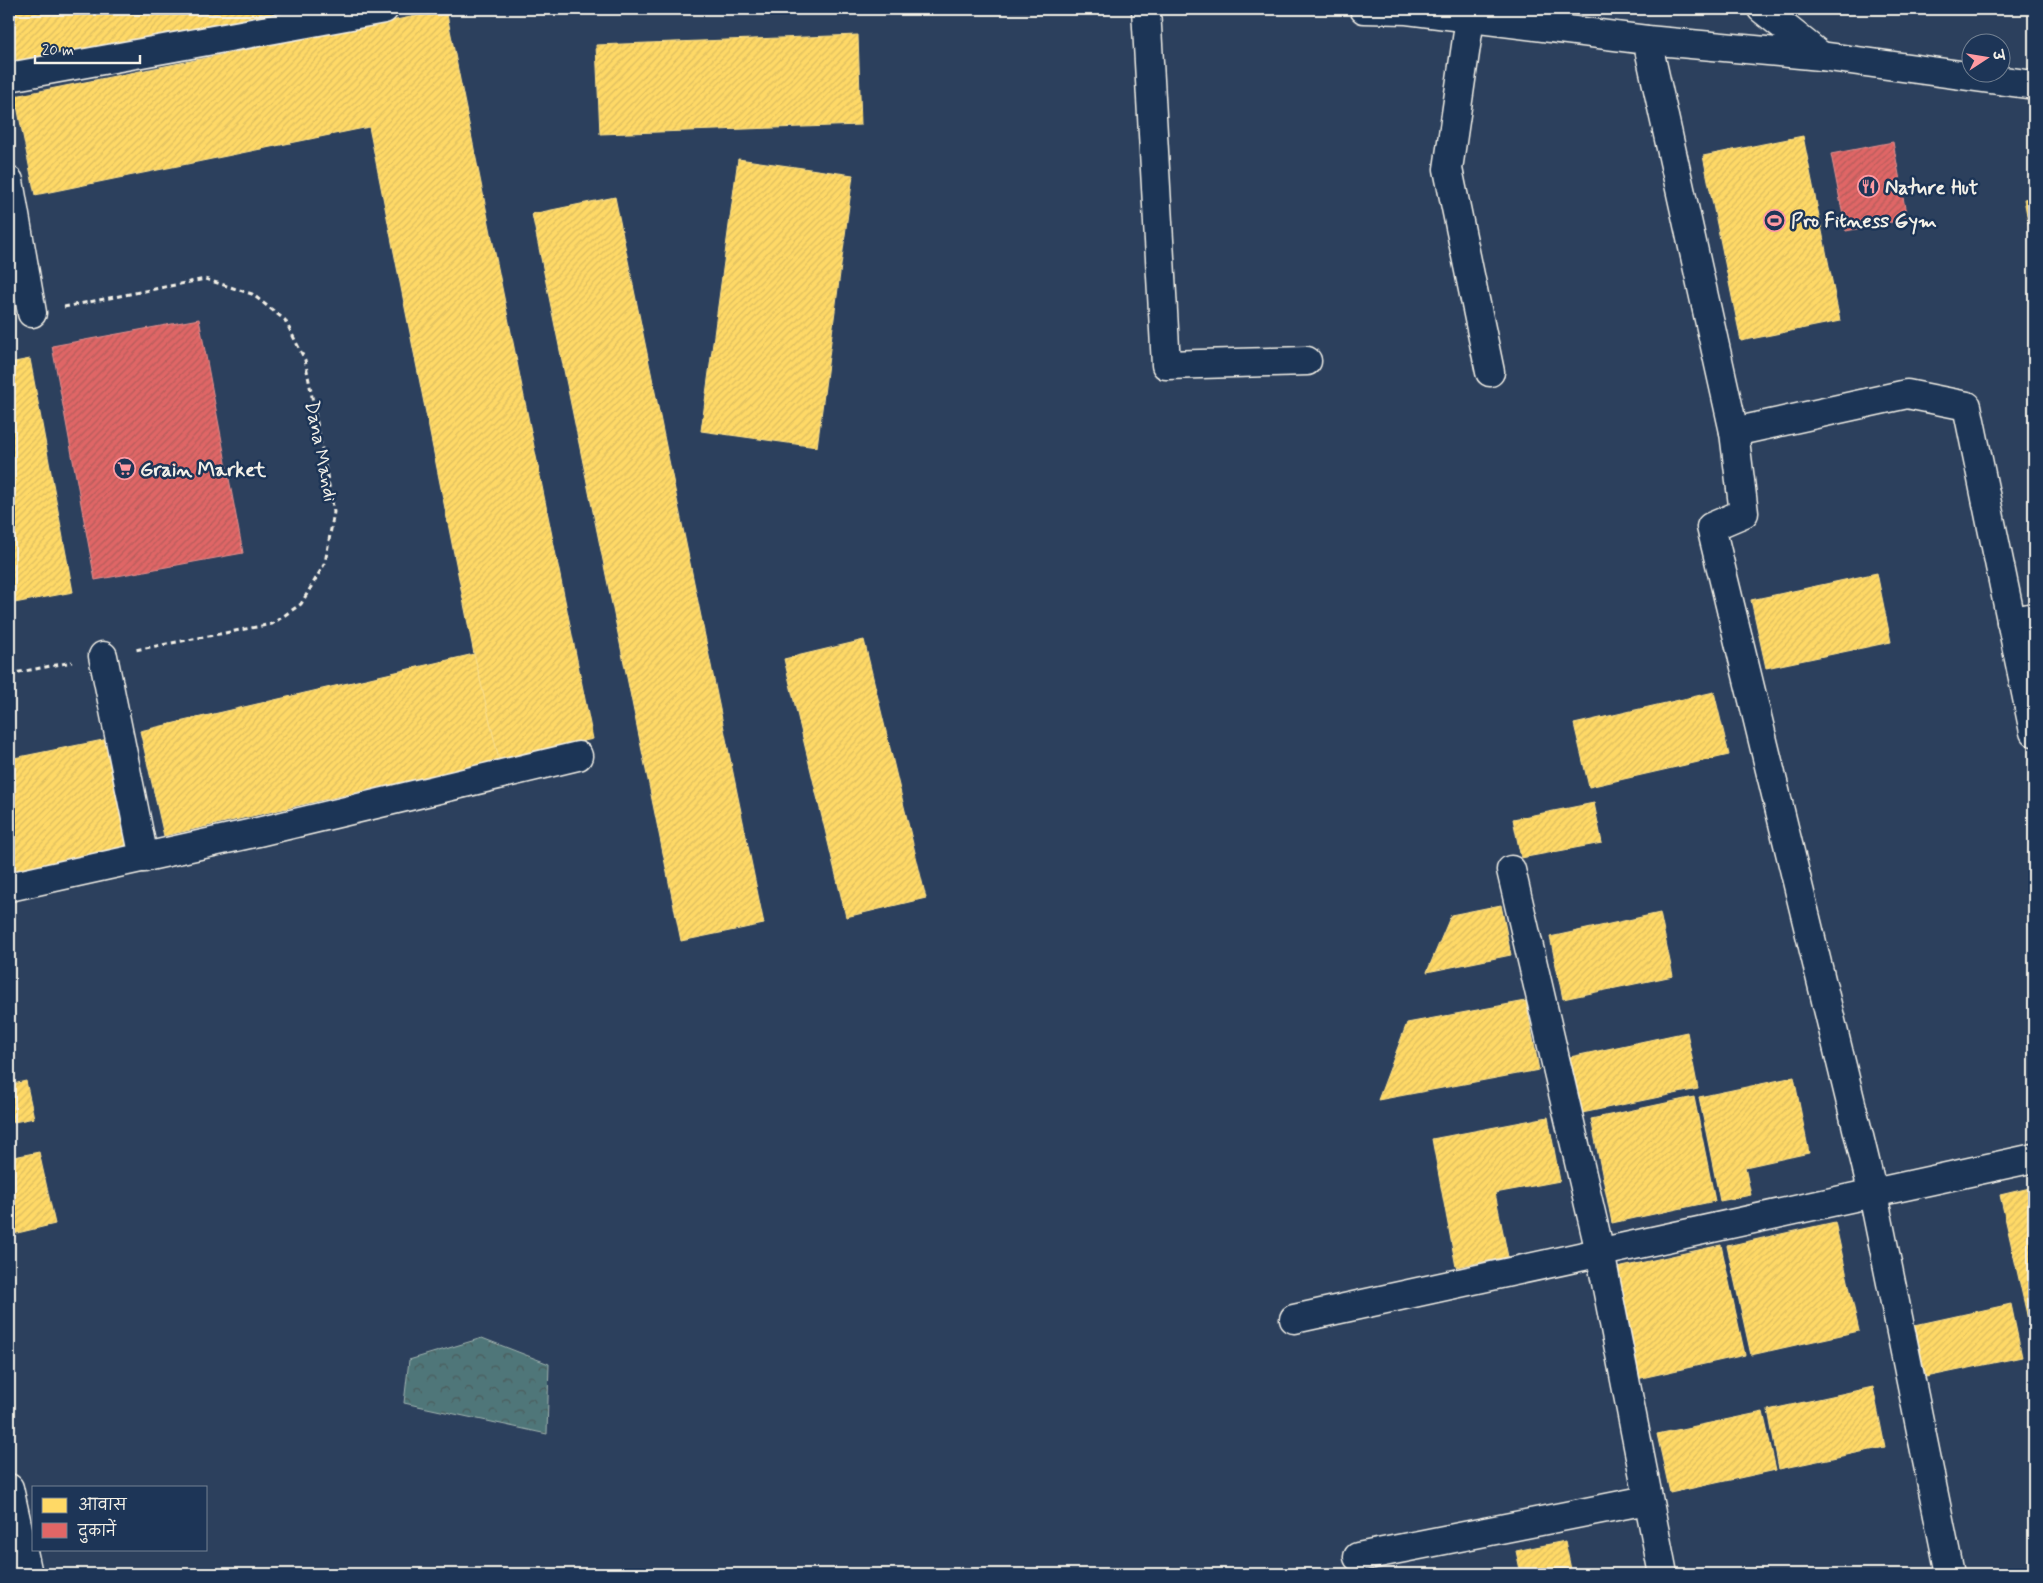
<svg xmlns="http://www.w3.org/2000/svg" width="2043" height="1583" font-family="Mynerve,'Playpen Sans Deva',sans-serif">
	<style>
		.forest { fill: url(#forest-crowns); stroke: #a2b4b0 }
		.homes { fill: url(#homes-hatch); stroke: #fce08d }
		.shops { fill: url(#shops-hatch); stroke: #e6908d }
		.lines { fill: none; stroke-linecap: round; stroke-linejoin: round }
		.street-casing { stroke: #f4f1e8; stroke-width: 31 }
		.secondary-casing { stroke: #f4f1e8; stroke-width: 31 }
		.path { stroke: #f4f1e8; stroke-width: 3; stroke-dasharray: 5 4; stroke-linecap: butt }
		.street { stroke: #1d3557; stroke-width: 28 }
		.secondary { stroke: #1d3557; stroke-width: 28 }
		.labels { text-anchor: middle; stroke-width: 5; stroke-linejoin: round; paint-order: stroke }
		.poi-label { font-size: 20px; font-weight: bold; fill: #f4f1e8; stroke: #1d3557; text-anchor: start }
		.street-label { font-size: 20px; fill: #f4f1e8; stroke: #1d3557 }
	</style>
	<defs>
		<pattern id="forest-crowns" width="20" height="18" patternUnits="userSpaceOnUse" patternTransform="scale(1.25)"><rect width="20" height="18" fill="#4f7679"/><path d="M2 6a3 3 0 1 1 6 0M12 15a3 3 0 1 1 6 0" fill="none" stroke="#4c5d5d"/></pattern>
		<pattern id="homes-hatch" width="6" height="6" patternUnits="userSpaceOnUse" patternTransform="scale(1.25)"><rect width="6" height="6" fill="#ffd966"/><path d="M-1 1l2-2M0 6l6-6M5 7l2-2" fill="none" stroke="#dbbc60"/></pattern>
		<pattern id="shops-hatch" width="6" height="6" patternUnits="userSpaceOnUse" patternTransform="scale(1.25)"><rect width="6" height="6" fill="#e06666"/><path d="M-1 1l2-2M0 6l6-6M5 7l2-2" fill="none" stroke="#b35d5c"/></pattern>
	</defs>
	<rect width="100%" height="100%" fill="#2c405d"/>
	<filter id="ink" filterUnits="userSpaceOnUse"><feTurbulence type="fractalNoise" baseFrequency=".02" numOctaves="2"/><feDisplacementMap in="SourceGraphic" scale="10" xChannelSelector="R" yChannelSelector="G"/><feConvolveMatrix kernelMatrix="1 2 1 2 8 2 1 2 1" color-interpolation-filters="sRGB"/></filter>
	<g filter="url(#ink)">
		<path class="forest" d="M482,1338L549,1364L547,1434L404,1403L409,1360Z"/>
		<g class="homes">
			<path d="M9,9H335L16,62Z"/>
			<path d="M446,10L593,739L499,760L474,654L369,127L35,195L15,96Z"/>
			<path d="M858,35L861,125L600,134L596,45Z"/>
			<path d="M1803,136L1840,321L1741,341L1703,156Z"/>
			<path d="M738,159L853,175L817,447L701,431Z"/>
			<path d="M615,197L764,924L681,941L532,214Z"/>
			<path d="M2034,197V253L2024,199Z"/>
			<path d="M30,359L73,592L9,604V363Z"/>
			<path d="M1877,573L1891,642L1766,668L1751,600Z"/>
			<path d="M864,640L926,898L846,917L784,659Z"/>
			<path d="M474,654L499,760L164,836L140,731Z"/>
			<path d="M1714,692L1729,755L1589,787L1574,724Z"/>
			<path d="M108,739L131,849L9,874V759Z"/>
			<path d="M1594,803L1602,843L1521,858L1513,819Z"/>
			<path d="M1501,905L1511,955L1427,972L1451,915Z"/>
			<path d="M1660,913L1673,976L1563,999L1550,937Z"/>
			<path d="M1526,1001L1539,1070L1378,1100L1407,1023Z"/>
			<path d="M1687,1032L1698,1089L1582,1113L1570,1057Z"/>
			<path d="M1794,1077L1809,1153L1745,1167L1751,1195L1720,1201L1699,1097Z"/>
			<path d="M26,1081L34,1118L9,1123V1085Z"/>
			<path d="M1694,1097L1715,1201L1612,1223L1591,1119Z"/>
			<path d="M1548,1117L1560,1181L1495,1193L1508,1257L1456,1267L1432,1139Z"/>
			<path d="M39,1152L55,1224L9,1235V1158Z"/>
			<path d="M2034,1187V1346L2000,1195Z"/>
			<path d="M1835,1222L1859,1331L1751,1355L1727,1246Z"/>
			<path d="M1721,1245L1745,1355L1637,1379L1613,1269Z"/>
			<path d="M2011,1304L2022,1357L1926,1377L1915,1325Z"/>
			<path d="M1873,1387L1885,1447L1779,1469L1768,1410Z"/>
			<path d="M1763,1412L1776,1470L1670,1493L1657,1434Z"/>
			<path d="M1565,1541L1572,1574H1521L1516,1551Z"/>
		</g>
		<g class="shops">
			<path d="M1893,142L1907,219L1846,231L1831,154Z"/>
			<path d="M199,319L243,553L95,580L52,346Z"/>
		</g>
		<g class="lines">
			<defs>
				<g id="street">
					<path d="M1146,9L1166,365L1307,361"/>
					<path d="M1470,18L1448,169L1490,372"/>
					<path d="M1647,40L1734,432L1744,513L1711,527L1873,1194L1950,1574"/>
					<path d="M1734,432L1907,394L1967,406L2034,732"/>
					<path d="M2011,622L2034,617"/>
					<path d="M103,656L144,858"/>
					<path d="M1511,870L1600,1252L1663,1574"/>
					<path d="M9,887L258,832L578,756"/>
					<path d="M1294,1319L2034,1158"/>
					<path d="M9,1488L28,1574"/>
					<path d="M1358,1557L1647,1500"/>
				</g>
				<g id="secondary">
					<path d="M1364,9L1407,10L1647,40L1821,56L2034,85"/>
					<path d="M1762,9L1821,56"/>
					<path d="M9,77L384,9"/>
					<path d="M9,181L32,313"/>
				</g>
			</defs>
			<use href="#street" class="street-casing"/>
			<use href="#secondary" class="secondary-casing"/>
			<g class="path">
				<path d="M64,307L205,279L252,294L285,320L305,360L334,512L325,563L301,604L272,624L135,650"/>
				<path d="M9,674L72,662"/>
			</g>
			<use href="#street" class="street"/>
			<use href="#secondary" class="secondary"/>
		</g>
	</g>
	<defs>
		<symbol id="restaurant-ring" viewBox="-11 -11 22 22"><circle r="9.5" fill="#1d3557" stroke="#ff9aa2" stroke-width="1.5"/><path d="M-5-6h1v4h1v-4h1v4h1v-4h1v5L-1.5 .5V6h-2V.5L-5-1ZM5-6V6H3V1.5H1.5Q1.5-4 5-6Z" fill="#ff9aa2"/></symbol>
		<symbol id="stadium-ring" viewBox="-11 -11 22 22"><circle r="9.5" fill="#1d3557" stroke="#ff9aa2" stroke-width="1.5"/><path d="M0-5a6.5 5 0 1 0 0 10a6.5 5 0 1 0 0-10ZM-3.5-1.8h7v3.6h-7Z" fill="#ff9aa2"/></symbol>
		<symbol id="supermarket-ring" viewBox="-11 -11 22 22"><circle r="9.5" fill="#1d3557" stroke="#ff9aa2" stroke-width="1.5"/><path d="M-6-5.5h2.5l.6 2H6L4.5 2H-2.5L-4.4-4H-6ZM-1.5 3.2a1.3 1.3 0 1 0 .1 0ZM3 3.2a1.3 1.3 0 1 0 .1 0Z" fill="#ff9aa2"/></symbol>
	</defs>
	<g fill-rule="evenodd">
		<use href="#restaurant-ring" x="1856" y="174" width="25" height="25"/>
		<use href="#stadium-ring" x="1762" y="208" width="25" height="25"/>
		<use href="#supermarket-ring" x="112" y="456" width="25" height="25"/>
	</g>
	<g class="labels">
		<g class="poi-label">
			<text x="1885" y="194">Nature Hut</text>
			<text x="1791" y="227">Pro Fitness Gym</text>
			<text x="140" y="476">Grain Market</text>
		</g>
		<g class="street-label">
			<text transform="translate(322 451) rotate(79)" y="7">Dana Mandi</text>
		</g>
	</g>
	<rect width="2043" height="1583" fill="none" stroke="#1d3557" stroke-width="30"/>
	<rect x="15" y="15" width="2013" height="1553" fill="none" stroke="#f4f1e8" stroke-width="2" filter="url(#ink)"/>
	<rect x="32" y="1486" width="175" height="65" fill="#1d3557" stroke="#738091"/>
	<rect x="42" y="1498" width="25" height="15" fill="#ffd966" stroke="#738091"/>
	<text x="78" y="1510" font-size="15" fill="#f4f1e8">आवास</text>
	<rect x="42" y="1523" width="25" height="15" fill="#e06666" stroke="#738091"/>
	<text x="78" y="1536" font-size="15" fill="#f4f1e8">दुकानें</text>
	<g transform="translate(1986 58) rotate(78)"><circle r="24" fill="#1d3557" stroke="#738091"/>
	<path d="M0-4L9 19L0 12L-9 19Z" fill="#ff9aa2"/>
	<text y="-8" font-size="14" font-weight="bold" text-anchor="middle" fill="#f4f1e8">उ</text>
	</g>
	<path d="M35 55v8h105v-8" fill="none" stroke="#f4f1e8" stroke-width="2.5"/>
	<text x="42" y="55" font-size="15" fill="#f4f1e8" stroke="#1d3557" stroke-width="4" paint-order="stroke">20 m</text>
</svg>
